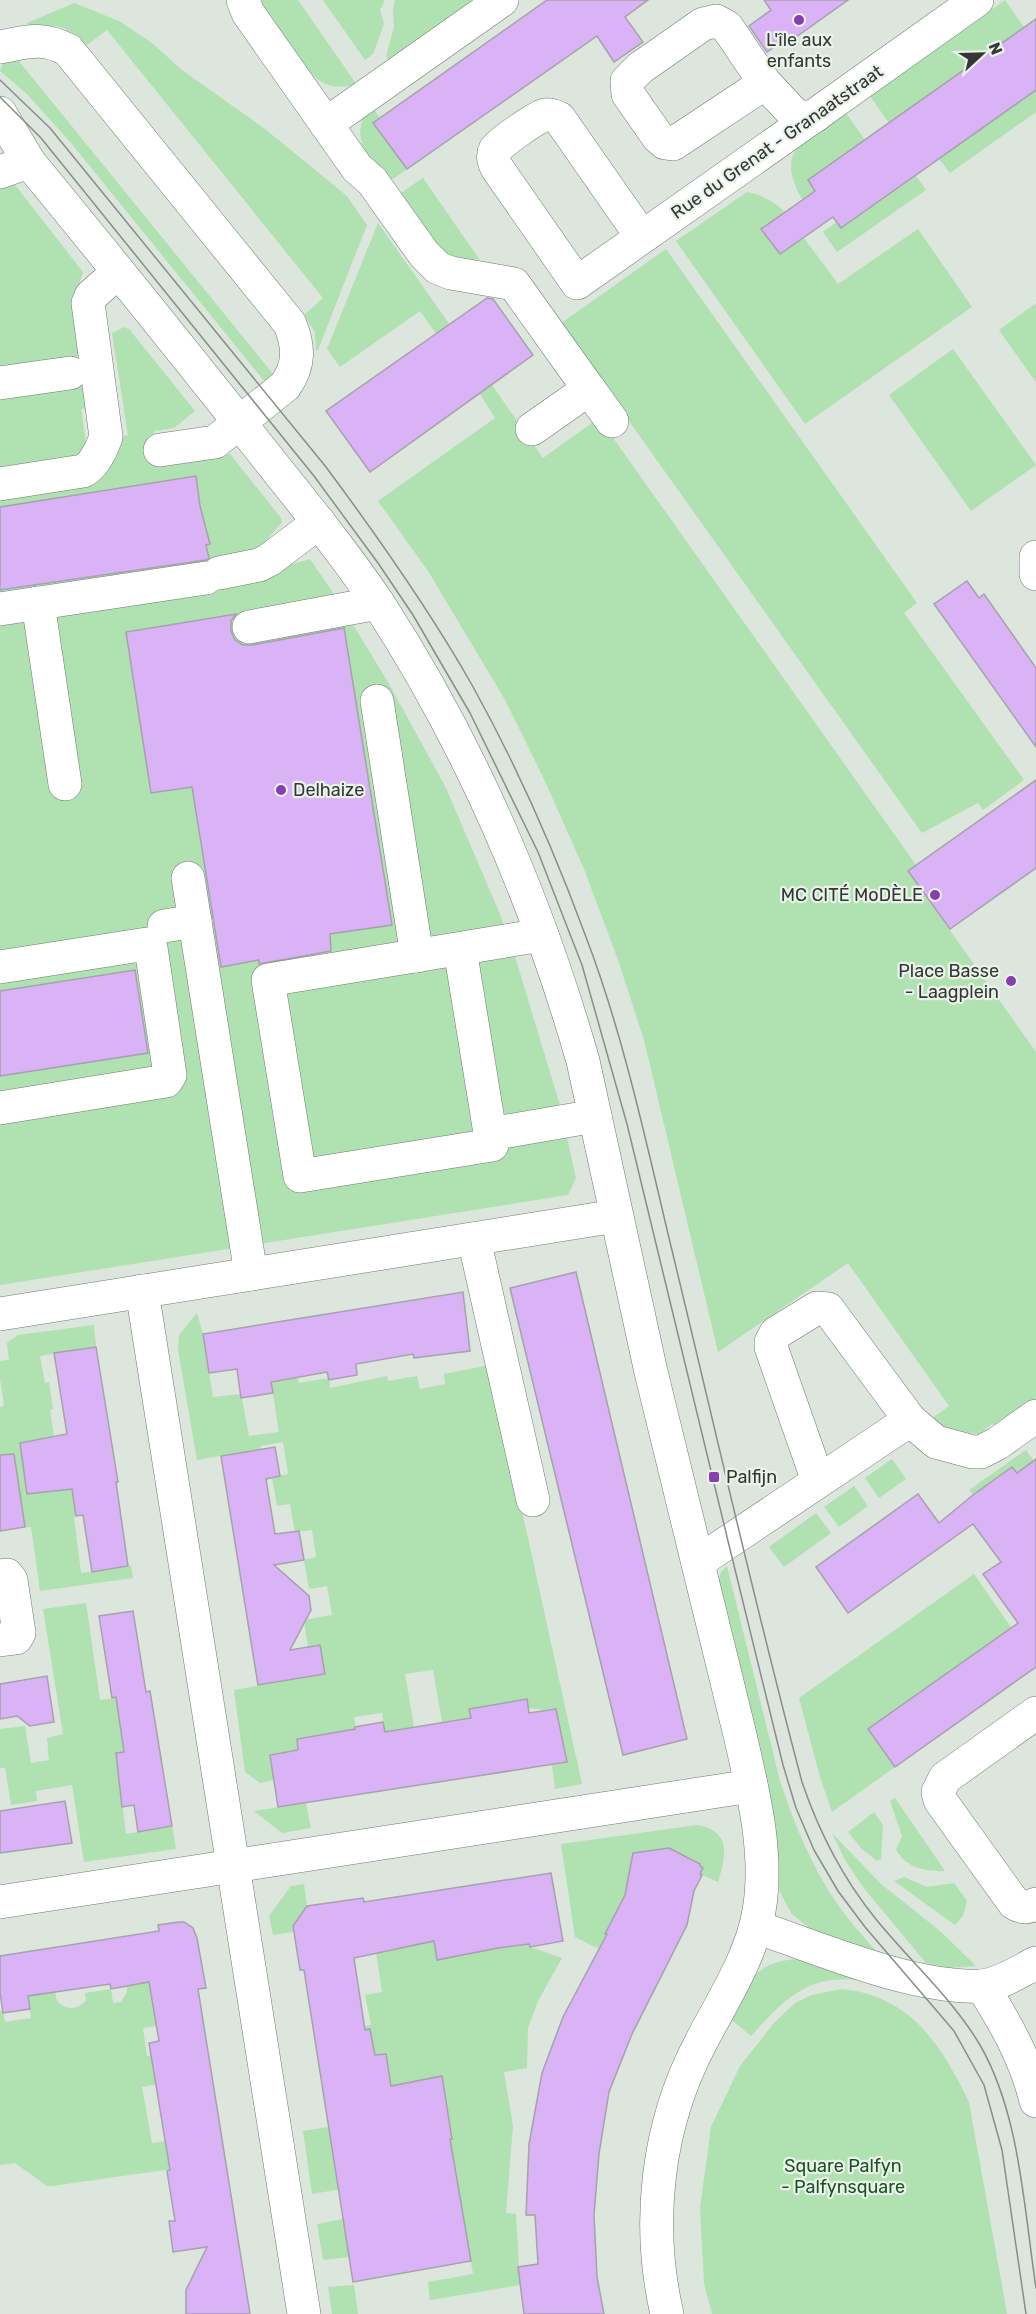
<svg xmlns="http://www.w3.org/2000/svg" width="1036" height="2314" font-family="Rubik,sans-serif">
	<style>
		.green { fill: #afe1b1 }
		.building { fill: #dab2f6; stroke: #a6a1ab; stroke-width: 1.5 }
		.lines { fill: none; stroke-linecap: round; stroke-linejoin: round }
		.minor-casing { stroke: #707870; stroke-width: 34 }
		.minor { stroke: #fff; stroke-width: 33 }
		.tram { stroke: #878e87; stroke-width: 1.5 }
		.poi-dot { fill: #863eb0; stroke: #e9f3ea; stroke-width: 2 }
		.labels { text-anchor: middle; stroke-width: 4.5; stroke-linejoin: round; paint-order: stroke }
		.poi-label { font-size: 18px; fill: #343734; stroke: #e9f3ea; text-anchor: start }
		.street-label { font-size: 18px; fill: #343734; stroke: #e9f3ea }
		.park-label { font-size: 18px; fill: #1c5223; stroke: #e9f3ea }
	</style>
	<rect width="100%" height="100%" fill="#dce6dc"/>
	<g class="green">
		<path d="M258,0H298L357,85C347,86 339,88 329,85C305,79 273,22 258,0Z"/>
		<path d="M323,0H384L383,6L380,9L384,24L373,54L365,60Z"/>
		<path d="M395,0H481L391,63L386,56L394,27L393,10Z"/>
		<path d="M1005,0L1024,27L889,123L870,96Z"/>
		<path d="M74,3L119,21L152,43L182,70L265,129L347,196L367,225L318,350L316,351L315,332L304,315L323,298L107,30L87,45C68,26 56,22 29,29L27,23Z"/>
		<path d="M18,60L273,374L265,382L71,143L27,94L0,71L3,63Z"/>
		<path d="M1036,90V112L950,173L939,159Z"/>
		<path d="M369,102L380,118L374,123L407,169L386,184C365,154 350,139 369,102Z"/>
		<path d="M846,113L865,140L808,180L820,199L808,207C796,193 782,162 799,146C812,133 831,123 846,113Z"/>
		<path d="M916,176L926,190L837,252L823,232L837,222L842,228Z"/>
		<path d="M423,178L479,259L472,260L450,258L395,197Z"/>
		<path d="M12,181L83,272L78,288L90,408L81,409L86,442L128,435L112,333L124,327L129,329L195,411L174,428L154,431L159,464L230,454L281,518L282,522L255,554L247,577L310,559L336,597L388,682L446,788L497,907L511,943L559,1102L576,1178L568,1195L0,1285V186Z"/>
		<path d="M747,192C762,195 774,201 785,212L762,229L779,254L804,238L838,284L918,229L972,307L805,424L676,241Z"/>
		<path d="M378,223L450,325L437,335L420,311L340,367L327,349Z"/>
		<path d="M666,249L917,603L904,613L1024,780L983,810L978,803L922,833L560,324Z"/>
		<path d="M1036,303V380L1035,381L999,330Z"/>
		<path d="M953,349L1036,465L971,511L889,395Z"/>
		<path d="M492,385L543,458L599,418L916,865L908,871L1036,1052V1404L999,1431L993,1423L979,1434L938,1429L930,1420L949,1406L848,1263L718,1352L644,1040L618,960L584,869L544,779L504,698L428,571L378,501L495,418L480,394Z"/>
		<path d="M197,1313L203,1334L213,1397L241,1394L249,1436L279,1432L269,1370L295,1365L299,1383L329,1378L330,1388L387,1376L388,1381L417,1376L420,1389L445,1384L444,1374L490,1365L582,1784L555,1789L552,1765L567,1762L556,1709L545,1710L528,1708L526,1699L470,1709L472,1728L444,1733L433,1670L405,1674L414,1727L402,1729L403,1734L386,1737L382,1713L354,1717L359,1750L327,1734L297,1739L298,1750L270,1755L274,1780L260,1783L245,1772L234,1690L324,1674L320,1646L308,1647L304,1620L332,1615L327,1586L309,1589L304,1560L316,1557L312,1530L295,1532L290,1504L277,1506L272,1477L288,1474L283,1442L261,1446L260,1449L197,1460L178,1350L179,1335Z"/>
		<path d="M94,1325L96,1347L40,1356L45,1383L49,1382L53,1409L50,1410L54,1436L64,1435L68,1462V1489L79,1488L74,1505L76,1516L74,1517L81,1573L131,1566L133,1578L40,1591L31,1527H25L20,1493L0,1483V1407L4,1406L0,1379V1361L9,1360L7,1343L18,1335Z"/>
		<path d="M1026,1450L1034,1461L1017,1473L1012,1467L973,1495L969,1490Z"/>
		<path d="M892,1459L906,1479L879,1498L865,1478Z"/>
		<path d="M854,1486L868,1506L839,1527L824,1507Z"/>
		<path d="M816,1513L831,1533L784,1567L769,1547Z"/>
		<path d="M727,1566L780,1781C795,1827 813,1869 840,1908C851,1923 864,1937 876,1951L810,1929L791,1913L780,1892L768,1800L718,1583L721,1572Z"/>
		<path d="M974,1574L1036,1663V1667L1018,1680L992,1641L868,1729L895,1767L832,1812L820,1777L799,1698Z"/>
		<path d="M86,1603L100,1700L116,1698L124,1752L116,1753L126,1834L172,1826L176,1849L84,1862L72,1785L36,1791L37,1801L11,1805L5,1768H0V1729L25,1726L31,1763L49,1760L47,1738L63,1734L43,1609Z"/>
		<path d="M895,1798L945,1871C927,1872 906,1868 896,1850L902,1836L890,1801Z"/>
		<path d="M306,1803L311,1828L282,1833L254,1811Z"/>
		<path d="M874,1812L883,1825L881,1859L877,1861L862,1849L848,1832Z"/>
		<path d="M697,1825C732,1831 726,1856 718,1882L700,1874L703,1868C693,1856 677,1851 661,1853L660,1849L633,1853L625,1895L599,1949L575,1937L561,1844Z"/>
		<path d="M832,1833L881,1884L940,1931L976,1966L948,1968L926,1963L863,1887L845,1860Z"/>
		<path d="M904,1877L927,1887L954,1883L967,1901L963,1916L955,1925L894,1881Z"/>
		<path d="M304,1884L307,1906L293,1926V1932L273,1935L269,1916L291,1886Z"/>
		<path d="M434,1941L438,1960L468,1955V1953L529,1944L530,1947L562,1958L538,2001L528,2028L527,2068L504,2072L513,2126L506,2213L516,2214L520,2285L430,2300L428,2282L473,2274L456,2170L312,2194L303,2131L329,2127L334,2158L452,2139L442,2077L391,2086L386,2054L375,2055L370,2029L357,2031L356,2027L371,2025L365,1995L382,1992L375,1946L403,1948Z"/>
		<path d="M800,1959L872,1982C812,1971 789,1994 751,2036L729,2018C746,1983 757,1960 800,1959Z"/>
		<path d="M163,1976L157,2026L143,2028L147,2056L159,2054L164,2083L142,2087L152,2143L175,2140L179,2168L52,2186H47L15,2163L0,2165V2011H3L5,2022L31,2018L28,1990L54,1986L57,2001C66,2011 78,2010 86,2000L85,1993L111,1989L113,2003L121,2002L127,1992V1986Z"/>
		<path d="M842,1989C911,1996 941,2045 969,2102L1007,2314H712L704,2283L700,2208L711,2127L740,2066L774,2023L795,2003L812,1995Z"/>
		<path d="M343,2219L349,2257L323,2260L317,2224Z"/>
		<path d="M354,2285L358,2314H332L328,2287Z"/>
	</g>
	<g class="building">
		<path d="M547,0H648L625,17L643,42L614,62L597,36L407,169L373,123Z"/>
		<path d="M764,0H848L792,40L790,36L767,52L749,26L771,10Z"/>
		<path d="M1036,19V90L841,228L833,217L780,254L761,229L815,191L808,180Z"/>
		<path d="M487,298L493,299L533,355L370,472L326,411Z"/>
		<path d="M196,476L200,506L210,544L206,545L209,558L206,560L0,590V507Z"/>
		<path d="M967,581L979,598L984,594L1036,668V747L934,604Z"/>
		<path d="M236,614L231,621V631L235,640L243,645H252L344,628L392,925L330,934L331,951L259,964V960L221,967L192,787L151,793L126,632Z"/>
		<path d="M1036,780V868L950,929L908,871Z"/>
		<path d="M135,970L148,1053L0,1076V991Z"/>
		<path d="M576,1272L687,1739L623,1755L510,1288Z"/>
		<path d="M463,1292L470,1351L414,1358L413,1354L356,1364L357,1375L329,1380L327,1372L271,1382L273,1393L241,1398L237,1369L209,1373L203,1334Z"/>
		<path d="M96,1347L118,1482H116L128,1566L92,1572L83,1515L76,1516L72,1489L27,1494L20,1443L67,1434L54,1353Z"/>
		<path d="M275,1447L280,1476L266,1479L275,1534L299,1531L304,1560L274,1565L309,1596L311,1610L290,1650L320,1645L325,1674L258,1685L221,1456Z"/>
		<path d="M14,1454L25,1527L0,1531V1455Z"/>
		<path d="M1036,1459V1667L895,1767L868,1729L1018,1623L983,1574L1001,1562L973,1524L848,1613L816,1567L918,1494L939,1523L973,1495L1012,1467L1017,1473Z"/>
		<path d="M133,1611L146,1692L150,1691L172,1826L138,1832L134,1805L122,1807L116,1753L124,1752L116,1697L112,1698L99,1616Z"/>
		<path d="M47,1676L54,1722L30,1726L17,1716L0,1719V1684Z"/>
		<path d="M527,1699L529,1713L556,1709L567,1762L278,1807L270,1755L298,1750L297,1739L355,1729V1727L383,1722L385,1732L471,1718L469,1709Z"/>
		<path d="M65,1801L72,1843L0,1853V1811Z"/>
		<path d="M669,1848L700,1864V1866L703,1868L700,1874L702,1875L694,1891L687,1925L632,2034L609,2092L599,2154L594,2215L597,2277L604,2314H524L518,2267L538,2264L535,2215H526L529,2144L542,2073L563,2017L607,1934H605L625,1895L633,1853Z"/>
		<path d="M551,1873L563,1941L530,1947L529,1944L498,1948L437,1960L434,1941L354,1958L365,2030L370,2029L375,2055L386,2054L391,2086L442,2076L452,2139H450L471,2261L353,2282L304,1970H300L293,1926L307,1906L363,1898L364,1902Z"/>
		<path d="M179,1922H184L193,1928L197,1938L206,1988L198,1989L250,2314H186V2290L207,2247L173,2252L169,2221H175L167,2171L170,2170L149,2043L159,2041L149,1982L111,1989L110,1984L28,1996L30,2009L3,2013L0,1992V1956L159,1931L158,1925Z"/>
	</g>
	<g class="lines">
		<defs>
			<g id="minor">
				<path d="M243,0L248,13L357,168L372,181L424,254L438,268L451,273L514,284L589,389L532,429"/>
				<path d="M0,47C28,42 41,36 68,50L290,324C299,347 300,365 285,386L215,442L160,450"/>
				<path d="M765,83L673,144L665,143L658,137L628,94L627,81L640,68L703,24L716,21L727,27L765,83L795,115L808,118L816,115"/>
				<path d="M0,113L29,162C104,253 178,345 251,437C294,492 339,545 378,603C469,743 537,901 583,1061L651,1372L740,1735C753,1792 769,1853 759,1911C752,1956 721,2003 700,2044C657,2126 646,2223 667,2314"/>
				<path d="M326,124L502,0"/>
				<path d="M0,172L29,162"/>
				<path d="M642,237L559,118C554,116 550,114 545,115C537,117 499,143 495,150C492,156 494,163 497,168L577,283C711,189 844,95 977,0"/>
				<path d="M0,383L70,373"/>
				<path d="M589,389L612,421"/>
				<path d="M0,484L83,471C94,466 102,448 106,437L88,303L91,296L118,272"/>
				<path d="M1036,557V574"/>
				<path d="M219,573L259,565L269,560L319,522"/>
				<path d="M38,603L65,784"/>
				<path d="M0,609L206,578"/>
				<path d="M249,627L378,603"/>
				<path d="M377,701L417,956"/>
				<path d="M188,878L251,1274"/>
				<path d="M164,926L195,921"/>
				<path d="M460,949L492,1145L300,1176L268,980L511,940L542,935"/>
				<path d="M0,967L147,944L151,948L170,1075L166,1081L0,1108"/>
				<path d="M490,1134L595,1116"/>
				<path d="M474,1239L533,1500"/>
				<path d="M142,1291L304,2314"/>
				<path d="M0,1314L616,1216"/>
				<path d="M818,1481L771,1347V1342L776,1333L817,1308L828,1309L910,1420"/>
				<path d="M698,1562L910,1420L936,1442L973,1452H981L998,1443L1036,1416"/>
				<path d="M0,1576L7,1575L11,1580L19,1633L16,1638L0,1640"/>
				<path d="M1036,1713L945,1778L938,1792L940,1800L1014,1903C1022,1908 1027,1908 1036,1904"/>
				<path d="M0,1902L751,1786"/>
				<path d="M756,1927C821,1949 913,1989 981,1986C999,1985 1020,1971 1036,1963"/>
				<path d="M982,1986C1005,2022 1026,2059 1036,2101"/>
			</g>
		</defs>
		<use href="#minor" class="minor-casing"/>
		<use href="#minor" class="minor"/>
		<g class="tram">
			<path d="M0,80L50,128L326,467C378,537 429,609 472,685C517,766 554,850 586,937C623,1034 645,1137 669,1238C713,1419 754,1602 802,1782C819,1832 842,1877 875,1918C909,1960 952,1998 980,2045C1020,2114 1024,2209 1036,2288"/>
			<path d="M0,97L41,138L314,476L378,563L413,615L470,713L538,852L582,965L627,1124L728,1541L783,1765L796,1808L814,1850L838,1891L865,1927L954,2031L984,2085L1002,2150L1026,2314"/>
		</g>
	</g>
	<g class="poi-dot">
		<circle cx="799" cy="20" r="6"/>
		<circle cx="281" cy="790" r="6"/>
		<circle cx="935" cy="895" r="6"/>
		<circle cx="1011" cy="981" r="6"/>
		<rect x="708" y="1471" width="12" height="12" rx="3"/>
	</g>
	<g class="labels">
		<g class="poi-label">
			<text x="799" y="46" text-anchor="middle">L'île aux<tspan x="799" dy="21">enfants</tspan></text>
			<text x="293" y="796">Delhaize</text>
			<text x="923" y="901" text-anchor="end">MC CITÉ MoDÈLE</text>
			<text x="999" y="977" text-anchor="end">Place Basse<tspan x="999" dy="21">- Laagplein</tspan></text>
			<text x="726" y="1483">Palfijn</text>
		</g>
		<g class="street-label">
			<text transform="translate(777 142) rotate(-35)" y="6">Rue du Grenat - Granaatstraat</text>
		</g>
		<g class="park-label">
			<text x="843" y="2172">Square Palfyn<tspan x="843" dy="21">- Palfynsquare</tspan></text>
		</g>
	</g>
	<g transform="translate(982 54) rotate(68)" stroke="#e9f3ea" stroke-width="4.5" paint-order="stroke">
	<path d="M0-4.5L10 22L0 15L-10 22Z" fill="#343734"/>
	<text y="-9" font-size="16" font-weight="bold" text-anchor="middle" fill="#343734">N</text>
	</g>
</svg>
